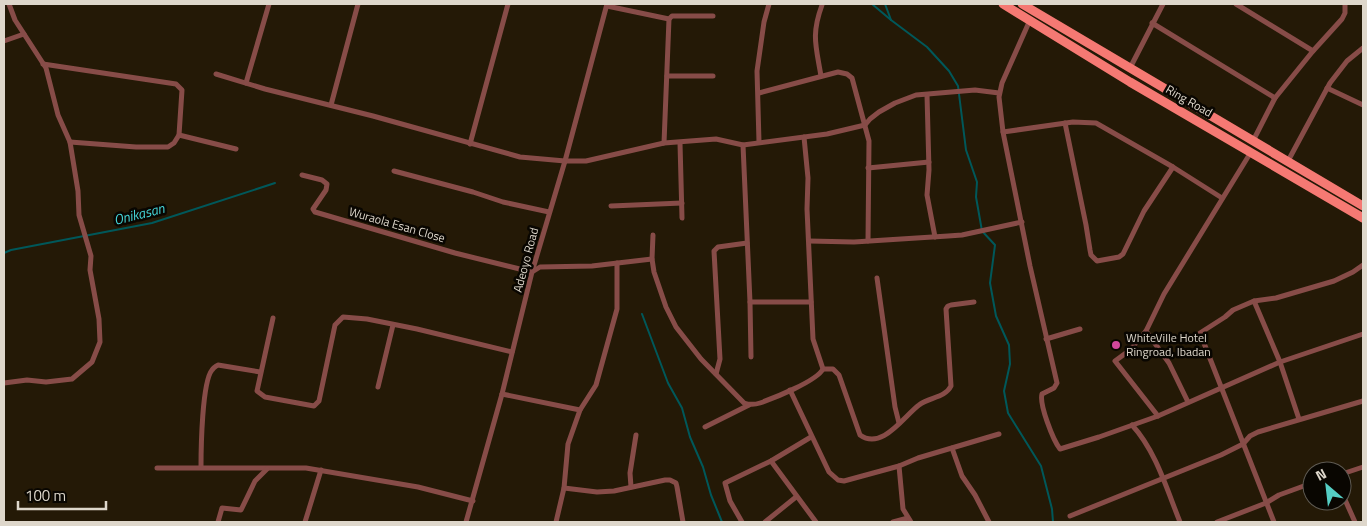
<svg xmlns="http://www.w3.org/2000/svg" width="1367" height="526" font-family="'Titillium Web',sans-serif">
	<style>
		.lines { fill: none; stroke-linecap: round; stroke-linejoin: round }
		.stream { stroke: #00585a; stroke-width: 2 }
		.minor { stroke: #874c48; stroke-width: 5 }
		.primary { stroke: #f57973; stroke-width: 9 }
		.hotel-dot { fill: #d1479c; stroke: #090601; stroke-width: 2 }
		.labels { text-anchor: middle; stroke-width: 5; stroke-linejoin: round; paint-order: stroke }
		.street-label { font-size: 12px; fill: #ded7cb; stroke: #090601 }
		.poi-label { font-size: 12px; fill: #ded7cb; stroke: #090601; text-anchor: start }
		.water-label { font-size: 14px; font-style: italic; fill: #46d7da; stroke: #090601 }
	</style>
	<rect width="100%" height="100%" fill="#241906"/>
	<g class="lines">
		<g class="stream">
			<path d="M872,4L891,20"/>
			<path d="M885,4L891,20L927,47L949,71L958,86L966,150L977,182L976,197L982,231L995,245L990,283L996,316L1009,345L1010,364L1004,391L1008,413L1041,466L1052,509L1053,522"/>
			<path d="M4,253L11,250L152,223L275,183"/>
			<path d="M642,314L668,383L682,408L690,437L703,467L711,495L722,522"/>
		</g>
		<g class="minor">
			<path d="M1236,4L1313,51"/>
			<path d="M607,6L669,19L672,16H713"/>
			<path d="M1030,20L1002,83L999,97L1003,132L1030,266L1057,383L1054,388L1042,394C1039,404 1053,440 1060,449L1099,437L1158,416L1280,362L1363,334"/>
			<path d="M1152,23L1275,98"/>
			<path d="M4,41L24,34"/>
			<path d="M43,64L176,84L182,90L179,135L174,143L168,147H136L70,142"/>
			<path d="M1130,68L1163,4"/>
			<path d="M216,74L265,89L373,116L520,157L565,161H586L664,143L716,139L743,145L827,134L865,125L870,119L879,112L895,103L916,95L975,90L999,93"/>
			<path d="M667,76H713"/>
			<path d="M821,76C816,46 811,35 822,5"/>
			<path d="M246,83L269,4"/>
			<path d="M1327,88L1363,105"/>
			<path d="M759,93L838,72L847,74L852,78L869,141L868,241"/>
			<path d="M927,95L929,170L927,195L935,237"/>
			<path d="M331,105L358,4"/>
			<path d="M1065,123L1086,225L1090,250L1091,255L1097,261L1119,257L1123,254L1144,211L1173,167"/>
			<path d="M1003,132L1073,122L1096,123L1173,167L1222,198"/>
			<path d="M179,135L236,149"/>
			<path d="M804,137L808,178L807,209L813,339L823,369H833L839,375L860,435C882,451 904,416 919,405C929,397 945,398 951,386L946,309L948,306L951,305L974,302"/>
			<path d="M1253,141L1275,98L1313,51L1342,19L1345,13V4"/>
			<path d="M759,142L757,71L764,22L769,4"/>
			<path d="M664,143L669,19"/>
			<path d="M680,143L682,218"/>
			<path d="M470,144L508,4"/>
			<path d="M743,145L750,302L751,357"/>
			<path d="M1288,161L1330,83L1347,61L1363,48"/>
			<path d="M868,168L929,162"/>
			<path d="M394,171L473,192L503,202L549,212"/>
			<path d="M302,175L322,180L327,184L326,190L313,209L315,212L455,253L532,272L540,267L592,266L652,259"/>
			<path d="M611,206L682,203"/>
			<path d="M653,235L652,259L654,272L666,307L676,327L701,359L744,403C750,405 754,405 760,403C774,398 817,381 823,369"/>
			<path d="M809,241L854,242L948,236L962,235L1022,222"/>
			<path d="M877,278L895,407L899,423"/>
			<path d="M1254,301L1280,362L1299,419"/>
			<path d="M750,302H811"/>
			<path d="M273,318L257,391L265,397L314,406L319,401L335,325L343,317L367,319L417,329L512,352"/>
			<path d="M1146,331L1169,363L1188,402"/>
			<path d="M1046,339L1080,329"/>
			<path d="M716,374L720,359L714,251L718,247L747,243"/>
			<path d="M4,383L27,380L46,382L72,379L92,362L100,342L99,319L90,270L91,256L79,215L78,191L70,142L58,115L46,68L15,20L9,4"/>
			<path d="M378,387L393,325"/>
			<path d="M790,390L829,472L838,480L844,481L899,466L918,458L999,434"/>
			<path d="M502,394L580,410"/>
			<path d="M1158,416L1115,361L1130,350L1146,331L1164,294L1251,152"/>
			<path d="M1132,425C1156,451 1167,490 1180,522"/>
			<path d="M705,427L749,405"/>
			<path d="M952,448L962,476L975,495L989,522"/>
			<path d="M771,461L816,522"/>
			<path d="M899,466L903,509L911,522"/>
			<path d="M201,467C201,449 202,382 212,370C214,367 215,367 218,365L260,372"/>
			<path d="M157,468H306L418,487L473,501"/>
			<path d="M1342,474L1363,467"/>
			<path d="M631,487L630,473L636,435"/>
			<path d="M564,488L597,492L614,491L665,480H670L676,483L677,487L683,522"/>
			<path d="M1342,493L1355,522"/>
			<path d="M1070,516L1221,455L1243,444L1250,436L1258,432L1363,401"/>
			<path d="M218,522L222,508L241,510L255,481L267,469"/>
			<path d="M305,522L321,470"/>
			<path d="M466,522L502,394L532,272L565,161L607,4"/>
			<path d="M556,522L564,488L568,444L580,410L596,385L617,309V263"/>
			<path d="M742,522L730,501L725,483L771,461L811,437"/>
			<path d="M765,522L796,497"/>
			<path d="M893,522L908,518"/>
			<path d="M1217,522L1266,503L1279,495L1312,483"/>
			<path d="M1274,522L1200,333L1225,317L1233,310L1254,301L1276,298L1334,281L1353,272L1363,265"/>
		</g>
		<g class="primary">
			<path d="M1003,4L1130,82L1363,218"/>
			<path d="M1022,4L1363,206"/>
		</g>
	</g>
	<circle class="hotel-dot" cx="1116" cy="345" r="5"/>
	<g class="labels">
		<g class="street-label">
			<text transform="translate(1189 101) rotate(30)" y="4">Ring Road</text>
			<text transform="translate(397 225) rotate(16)" y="4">Wuraola Esan Close</text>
			<text transform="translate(526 260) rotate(-75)" y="4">Adeoyo Road</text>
		</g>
		<g class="poi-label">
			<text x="1126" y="342">WhiteVille Hotel<tspan x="1126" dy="14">Ringroad, Ibadan</tspan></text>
		</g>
		<g class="water-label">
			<text transform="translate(139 214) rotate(-14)" y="5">Onikasan</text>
		</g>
	</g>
	<rect width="1367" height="526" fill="none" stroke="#ded7cb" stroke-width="10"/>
	<g transform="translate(1327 486) rotate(332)"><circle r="24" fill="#090601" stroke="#5e5a52"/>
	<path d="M0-4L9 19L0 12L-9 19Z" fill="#55cec4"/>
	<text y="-8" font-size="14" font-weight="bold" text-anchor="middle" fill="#ded7cb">N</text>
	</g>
	<path d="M18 501v8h88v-8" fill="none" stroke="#ded7cb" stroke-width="2.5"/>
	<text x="25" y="501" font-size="15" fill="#ded7cb" stroke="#090601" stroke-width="4" paint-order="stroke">100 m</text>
</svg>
